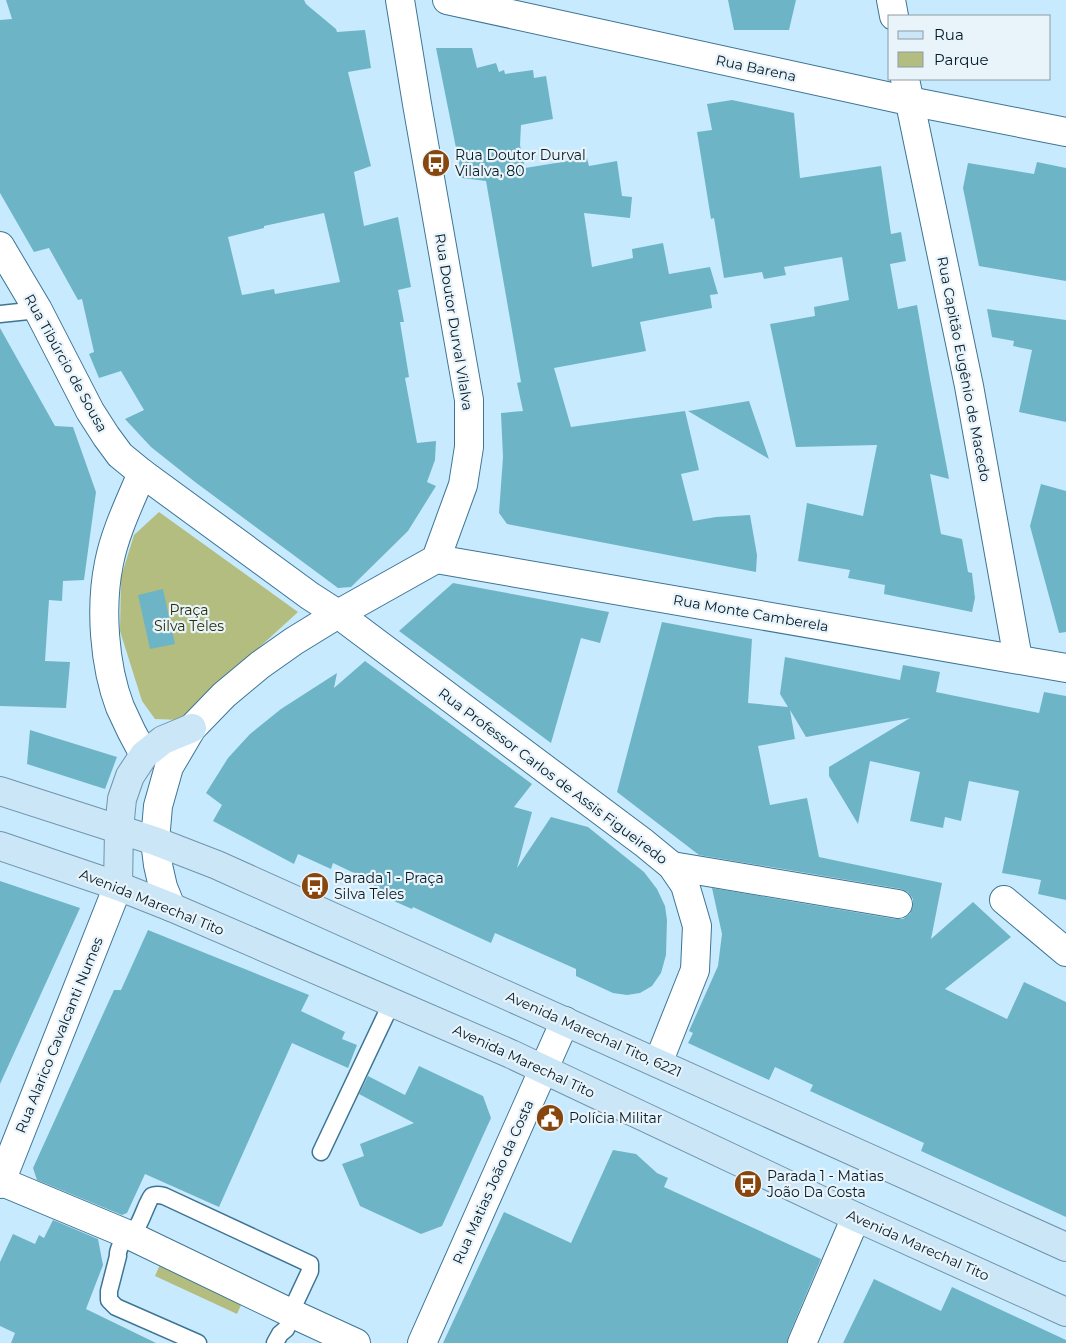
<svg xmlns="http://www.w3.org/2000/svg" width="1066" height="1343" font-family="Montserrat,sans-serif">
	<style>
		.green { fill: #b4bd80 }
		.building { fill: #6db5c6; fill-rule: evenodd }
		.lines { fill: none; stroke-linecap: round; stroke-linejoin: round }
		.service-casing { stroke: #3d7594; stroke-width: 19 }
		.minor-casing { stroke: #3d7594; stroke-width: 30 }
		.secondary-casing { stroke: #3d7594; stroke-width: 30 }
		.primary-casing { stroke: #6f94aa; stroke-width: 30 }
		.service { stroke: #fff; stroke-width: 16 }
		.minor { stroke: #fff; stroke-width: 28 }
		.secondary { stroke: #fff; stroke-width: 28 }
		.primary { stroke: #cbe6f6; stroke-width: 28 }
		.labels { text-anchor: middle; stroke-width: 4.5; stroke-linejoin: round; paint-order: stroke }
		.street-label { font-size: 14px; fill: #031a27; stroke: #e8f3fa }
		.poi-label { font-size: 14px; fill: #031a27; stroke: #e8f3fa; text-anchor: start }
		.park-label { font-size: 14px; fill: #2a2e00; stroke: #e8f3fa }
	</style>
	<rect width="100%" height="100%" fill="#c8eaff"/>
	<g class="green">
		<path d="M159,512L298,612L180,720L155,719L142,701L120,631L121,577L134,535Z"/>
		<path d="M171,1239L253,1278L237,1314L155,1276Z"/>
	</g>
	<g class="building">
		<path d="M6,0H304L306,4L336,29L337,32L365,30L371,68L348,72L371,166L354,172L364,226L398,217L411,287L398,290L404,322H400L409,377L405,378L417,443L436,441L435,460L427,482L436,486L408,531L351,587L338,588L195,482L151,447L125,419L144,410L121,371L99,378L89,354L94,352L82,299L78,300L49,248L34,252L0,193V20L12,19ZM324,213L340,282L275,294L274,289L242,295L228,237L264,228V226Z"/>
		<path d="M728,0H796L789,30H734Z"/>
		<path d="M436,48H472L477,68L496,63L499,72L504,70L505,74L533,70L534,78L546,76L553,119L521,125L520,145L525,168L587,158L589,166L617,161L622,196L632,197L630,218L584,213L592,267L633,258L632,249L663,243L669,274L710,267L718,294L710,295L712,308L640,322L646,351L554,368L571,427L685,411L699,470L681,474L693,521L716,517L750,515L757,555L756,572L507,524L499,513L503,457L501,413L523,411L517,383L521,382L486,181L462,178Z"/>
		<path d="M732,100L794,113L800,178L881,166L891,234L901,232L906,261L890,264L898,309L917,305L930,379L949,479L930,474L941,534L962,539L968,572L972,573L975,598L972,612L884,594L885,585L848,578L850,570L798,561L807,503L863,516L877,445L796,447L770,324L815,316L814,307L849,300L842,257L784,267L786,275L764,279L762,272L724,278L714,218L711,219L697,132L712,130L707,104Z"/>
		<path d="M1037,162L1066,168V281L979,266L963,188L968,163L1034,174Z"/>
		<path d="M987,309L1066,320V422L1019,412L1032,350L1013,346L1014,341L992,337Z"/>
		<path d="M0,328L55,426L73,427L96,492L84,580L63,581L62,601L49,600L45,661L70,662L66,708L0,706Z"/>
		<path d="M749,401L769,459L688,411Z"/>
		<path d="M1041,484L1066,491V632L1059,633L1030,526Z"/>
		<path d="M453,583L609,612L600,643L581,638L551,743L399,631Z"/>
		<path d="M163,589L175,644L150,649L138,595Z"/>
		<path d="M662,622L752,639L748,703L788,707L780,694L785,657L900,680L903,665L940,672L936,692L1039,713L1044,692L1066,696V900L1038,894L1041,880L1002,873L1019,791L969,781L961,821L945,817L943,828L910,821L920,772L870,761L858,824L829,776V767L910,718L806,737L790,710L795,739L758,746L770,805L807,798L819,857L942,883L931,939L973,902L1011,937L945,989L1007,1019L1024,982L1066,1002V1217L921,1151L924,1143L810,1091L813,1085L775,1067L769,1080L688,1043L693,1033L689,1031L718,966L722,934L712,888L895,919H903L910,914L913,906V899L908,892L901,889L699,855L617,792Z"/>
		<path d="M365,661L532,784L514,807L532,812L517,868L551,817L588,827L644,872L657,889L665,906L667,920L666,955L661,973L652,986L640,993L627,995L613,993L576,976V969L495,933L491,943L413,907L412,909L371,891L375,883L333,863L331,869L298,854L294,864L213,821L222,805L206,793L228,758L250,734L281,709L337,673L334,688Z"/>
		<path d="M30,730L117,757L105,789L27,764Z"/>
		<path d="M0,881L80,908L0,1084Z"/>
		<path d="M148,930L309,995L301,1011L345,1032L342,1039L357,1045L348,1068L292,1043L219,1207L145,1174L127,1213L122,1215L37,1180L33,1168L114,990H121Z"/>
		<path d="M419,1066L483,1096L491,1118L442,1226L421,1234L360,1206L342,1164L364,1156L360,1144L414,1123L359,1094L368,1076L405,1095Z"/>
		<path d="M613,1150L636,1154L657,1173L668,1178L664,1187L821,1259L788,1337L787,1343H443L504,1212L571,1243Z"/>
		<path d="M53,1220L98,1239L103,1265L86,1309L156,1343H11L15,1333L0,1326V1262L13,1234L35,1244L39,1235L44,1238Z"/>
		<path d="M874,1279L941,1311L952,1287L1066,1340V1343H843Z"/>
	</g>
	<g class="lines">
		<defs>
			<g id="service">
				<path d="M0,314L38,310"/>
				<path d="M321,1152L392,1002"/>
				<path d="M198,1343L116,1307L109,1300V1291L118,1256C117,1251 123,1239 127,1235C130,1230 134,1232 138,1225C142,1219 148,1200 152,1196C156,1194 160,1195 164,1196L310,1264V1271L295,1303V1310L286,1329L280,1334L275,1343"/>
			</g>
			<g id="minor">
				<path d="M447,0L909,101L1066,132"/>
				<path d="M891,0L894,16"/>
				<path d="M905,79L969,386L1018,659"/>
				<path d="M142,473C130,502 115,532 109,563C100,607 104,665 120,707C127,723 135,739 144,755"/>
				<path d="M436,559L1066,668"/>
				<path d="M672,866L898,904"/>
				<path d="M1004,900L1066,952"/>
				<path d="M0,1181L127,1234L293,1314L356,1343"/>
				<path d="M0,1184L118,886"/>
				<path d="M422,1343L565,1021"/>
				<path d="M802,1343L856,1217"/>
			</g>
			<g id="secondary">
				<path d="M0,246L38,310L90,411L106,436L120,455L142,473L310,596L338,614L644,843L672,866L685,885L697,926L695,970L658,1063"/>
				<path d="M171,907L163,887L158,865L155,841L158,806L169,767L192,728L224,695L260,665L294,641L338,614L436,559L463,485L469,447V400L417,104L400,0"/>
			</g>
			<g id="primary">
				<path d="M0,791L155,841L217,865L1066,1247"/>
				<path d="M0,846L118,886L171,907L511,1054L856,1217L1066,1312"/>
				<path d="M118,886L119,829L122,799L130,776L144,755L163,740L192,728"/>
			</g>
		</defs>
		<use href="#service" class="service-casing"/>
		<use href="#minor" class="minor-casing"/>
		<use href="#secondary" class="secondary-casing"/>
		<use href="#primary" class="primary-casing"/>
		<use href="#service" class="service"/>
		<use href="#minor" class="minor"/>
		<use href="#secondary" class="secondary"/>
		<use href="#primary" class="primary"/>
	</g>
	<defs>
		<symbol id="bus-disc" viewBox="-11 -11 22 22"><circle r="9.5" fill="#86460e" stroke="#e8f3fa"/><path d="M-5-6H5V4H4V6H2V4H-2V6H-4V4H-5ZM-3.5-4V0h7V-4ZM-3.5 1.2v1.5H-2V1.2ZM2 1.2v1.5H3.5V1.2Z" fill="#fff"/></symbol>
		<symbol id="civic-disc" viewBox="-11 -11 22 22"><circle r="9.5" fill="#86460e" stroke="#e8f3fa"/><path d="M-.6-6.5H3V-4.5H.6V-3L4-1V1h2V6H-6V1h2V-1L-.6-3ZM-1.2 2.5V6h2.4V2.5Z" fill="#fff"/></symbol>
	</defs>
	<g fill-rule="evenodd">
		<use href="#bus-disc" x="420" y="147" width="32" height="32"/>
		<use href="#bus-disc" x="299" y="870" width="32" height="32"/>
		<use href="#civic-disc" x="534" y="1102" width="32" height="32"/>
		<use href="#bus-disc" x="732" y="1168" width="32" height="32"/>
	</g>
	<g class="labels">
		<g class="street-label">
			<text transform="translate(756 68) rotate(12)" y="5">Rua Barena</text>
			<text transform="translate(454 322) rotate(81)" y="5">Rua Doutor Durval Vilalva</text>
			<text transform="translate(66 363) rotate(61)" y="5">Rua Tibúrcio de Sousa</text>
			<text transform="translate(964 369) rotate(79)" y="5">Rua Capitão Eugênio de Macedo</text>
			<text transform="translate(751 613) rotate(10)" y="5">Rua Monte Camberela</text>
			<text transform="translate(553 776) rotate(37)" y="5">Rua Professor Carlos de Assis Figueiredo</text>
			<text transform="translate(152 902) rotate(22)" y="5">Avenida Marechal Tito</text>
			<text transform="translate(594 1034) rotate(24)" y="5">Avenida Marechal Tito, 6221</text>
			<text transform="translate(59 1035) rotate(-68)" y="5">Rua Alarico Cavalcanti Numes</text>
			<text transform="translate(524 1061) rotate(25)" y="5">Avenida Marechal Tito</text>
			<text transform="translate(493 1182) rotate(-66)" y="5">Rua Matias João da Costa</text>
			<text transform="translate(918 1245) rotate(24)" y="5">Avenida Marechal Tito</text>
		</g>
		<g class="poi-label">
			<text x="455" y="160">Rua Doutor Durval<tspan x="455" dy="16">Vilalva, 80</tspan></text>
			<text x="334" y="883">Parada 1 - Praça<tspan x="334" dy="16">Silva Teles</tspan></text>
			<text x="569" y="1123">Polícia Militar</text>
			<text x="767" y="1181">Parada 1 - Matias<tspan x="767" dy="16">João Da Costa</tspan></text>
		</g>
		<g class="park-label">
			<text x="189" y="615">Praça<tspan x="189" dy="16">Silva Teles</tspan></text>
		</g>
	</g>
	<rect x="888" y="15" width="162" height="65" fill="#e8f3fa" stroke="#8c9ca6"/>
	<rect x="898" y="31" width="25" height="8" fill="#cbe6f6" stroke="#8c9ca6"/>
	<text x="934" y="40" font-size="15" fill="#031a27">Rua</text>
	<rect x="898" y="52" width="25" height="15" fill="#b4bd80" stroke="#8c9ca6"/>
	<text x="934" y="65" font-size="15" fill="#031a27">Parque</text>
</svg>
